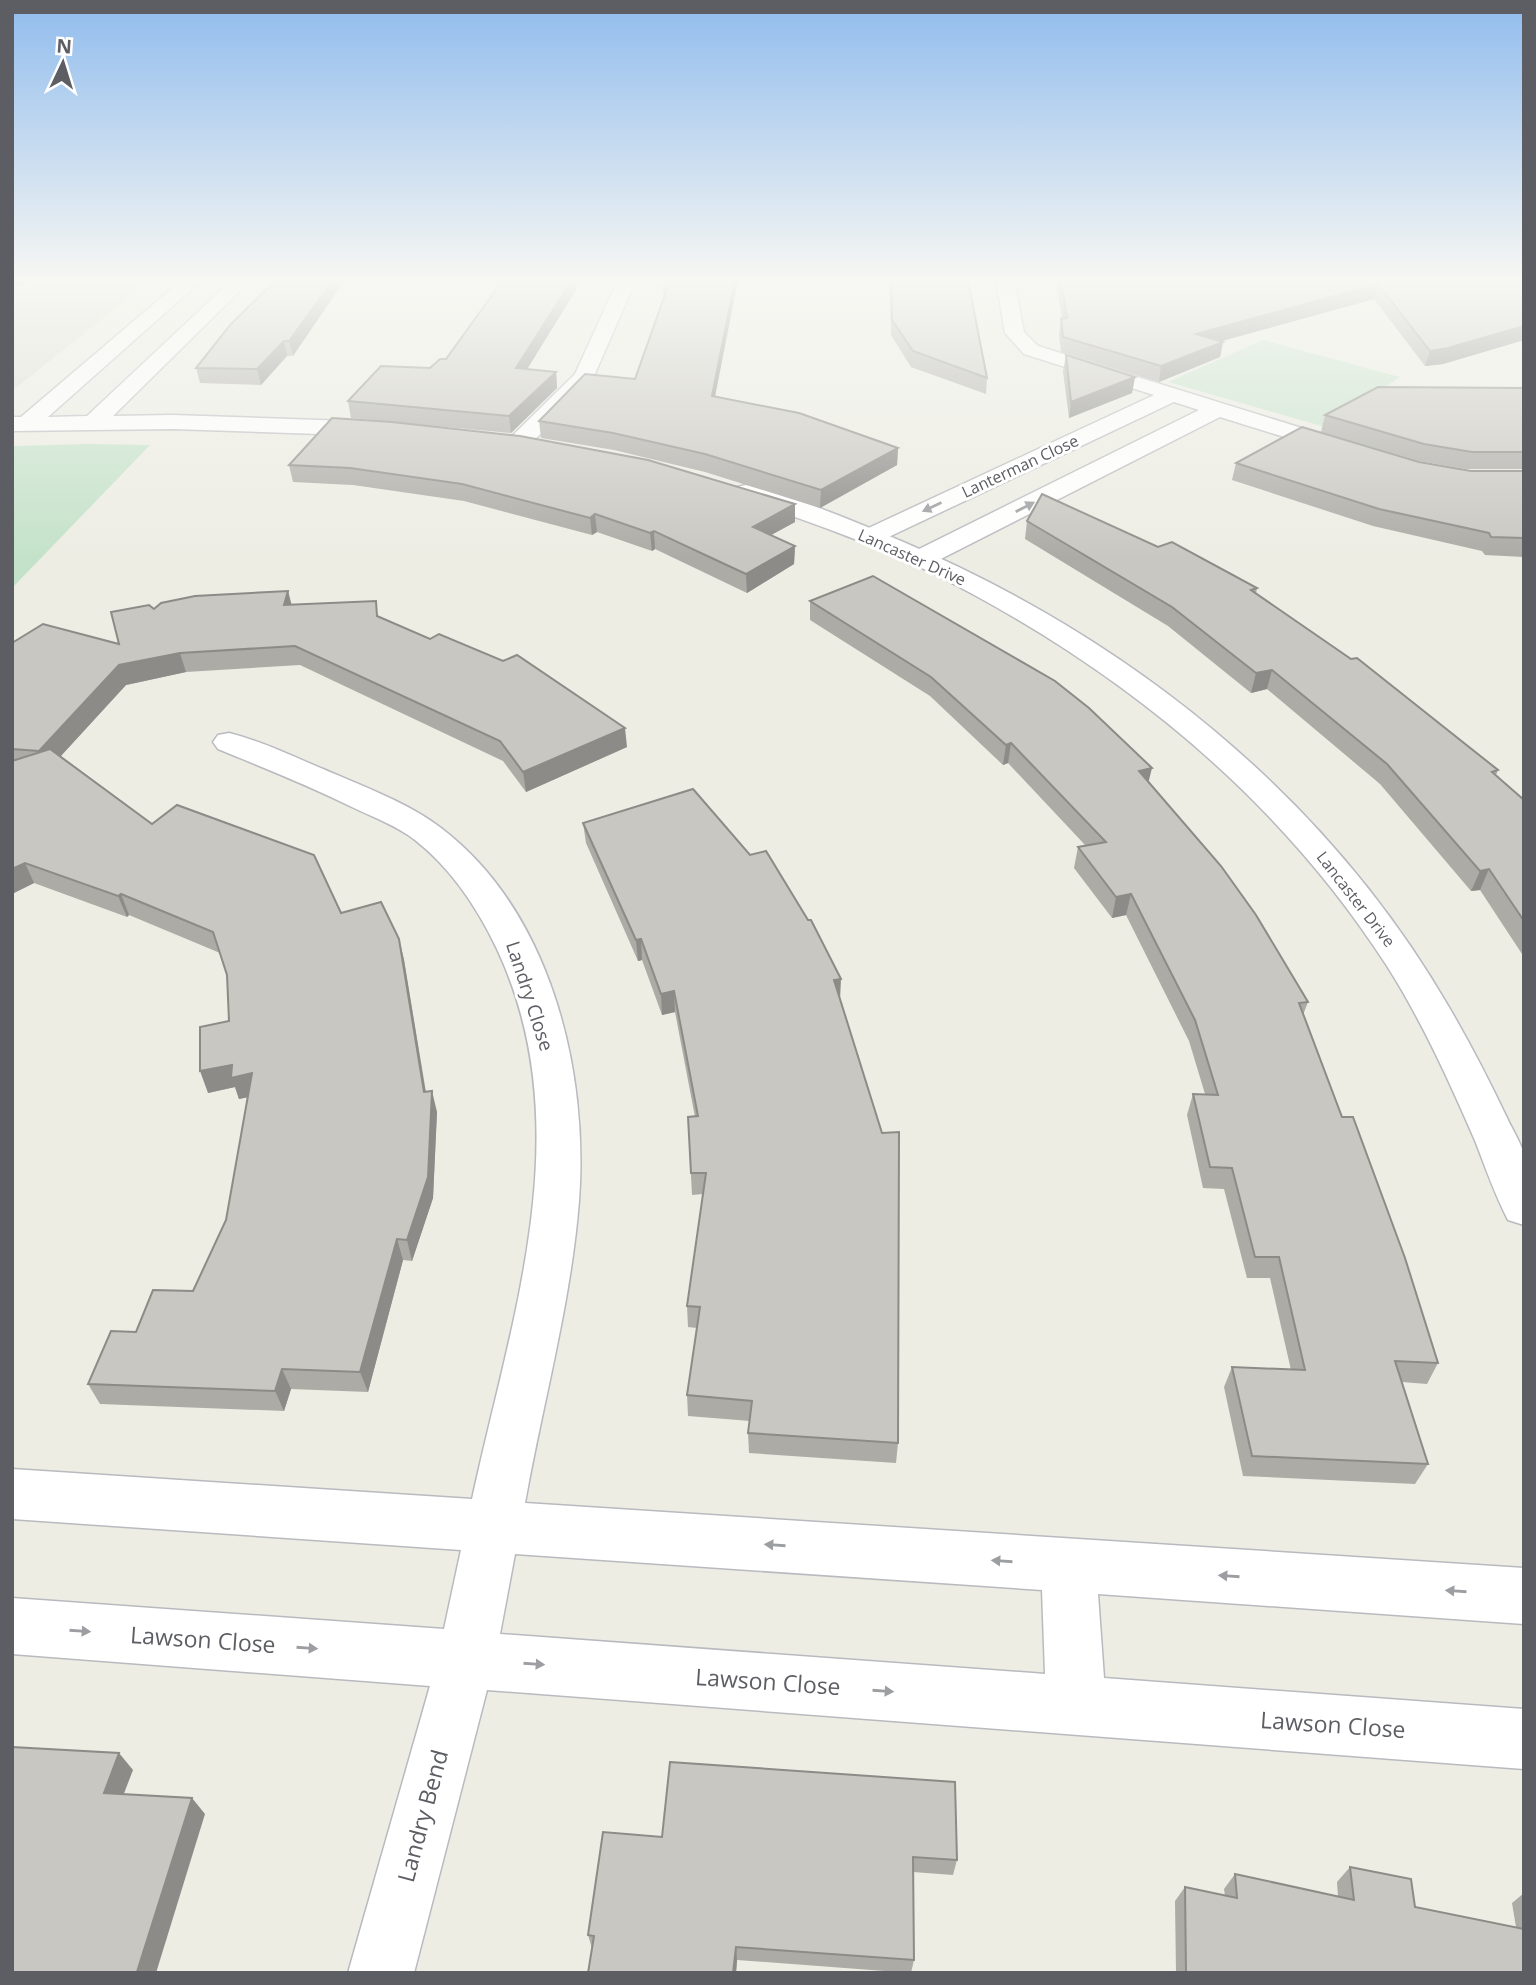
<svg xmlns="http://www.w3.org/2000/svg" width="1536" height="1985" font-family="'Open Sans',sans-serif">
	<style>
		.education { fill: #dddcd3 }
		.green { fill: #c4e2c9 }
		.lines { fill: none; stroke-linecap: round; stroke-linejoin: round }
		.minor-casing { stroke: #b9babf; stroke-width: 3 }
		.tertiary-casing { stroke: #b9babf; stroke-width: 3 }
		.minor { fill: #fff; fill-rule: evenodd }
		.tertiary { fill: #fff; fill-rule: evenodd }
		.wall { fill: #acaba6 }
		.shaded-wall { fill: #8c8b87 }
		.building { fill: #c8c7c1; stroke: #8c8b87; stroke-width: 2 }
		.oneway { fill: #9d9ea1 }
		.labels { text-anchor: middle; stroke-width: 6; stroke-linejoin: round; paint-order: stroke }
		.far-street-label { font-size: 16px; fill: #5c5e63; stroke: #fff }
		.street-label { font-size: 19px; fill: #5c5e63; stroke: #fff }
		.near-street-label { font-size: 23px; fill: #5c5e63; stroke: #fff }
	</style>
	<rect width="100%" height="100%" fill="#edede4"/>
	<path class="education" d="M12,280H151L12,391Z"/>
	<g class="green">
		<path d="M1263,340L1400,377L1325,427L1168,382Z"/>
		<path d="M89,444L150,445L12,588V446Z"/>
	</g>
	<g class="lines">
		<defs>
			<g id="minor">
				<path d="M618,280H636L594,376L575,401L526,448H510L507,443L510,438L575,374Z"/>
				<path d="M996,280H1014L1024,332L1038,346L1350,443L1353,448L1350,453L1342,455L1220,417L929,565L920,567L911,565L907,559L911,553L1199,410L1174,402L878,542L869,545L860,542L856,537L860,532L1154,395L1024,354L1005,333Z"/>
				<path d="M229,733C261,741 292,756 323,769C362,786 407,802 441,828C550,911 589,1070 579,1201C571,1303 543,1402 525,1503L1524,1568V1624L1098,1594L1104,1678L1524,1709V1769L487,1690L414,1973H348L430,1686L12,1654V1598L444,1629L461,1550L12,1519V1469L472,1499C511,1319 581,1128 497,949C478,909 451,868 415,840C397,826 375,818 354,808C310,786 264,768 218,749L213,742L218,735ZM515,1554L1042,1590L1045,1674L500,1634Z"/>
			</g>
			<g id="tertiary">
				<path d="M182,280H202L48,417L87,416L232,280H251L113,416L173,415L377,422L385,424L388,429L385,434L377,436L173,429L12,431V417H21Z"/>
				<path d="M746,485C799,498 851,520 901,541C1127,637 1326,794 1450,1009C1471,1045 1490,1082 1508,1120C1513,1131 1522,1144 1524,1156C1527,1178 1524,1203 1524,1225L1508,1220C1495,1195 1486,1169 1476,1143C1450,1083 1422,1021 1387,966C1275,792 1112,662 928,571C866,541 802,519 737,497L734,492L737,487Z"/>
			</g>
		</defs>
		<use href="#minor" class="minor-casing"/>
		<use href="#tertiary" class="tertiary-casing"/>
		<use href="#minor" class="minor"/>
		<use href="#tertiary" class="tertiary"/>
	</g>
	<g class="wall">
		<path d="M276,280L293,356H287L261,385L200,383L196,368Z"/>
		<path d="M502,280H582L527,369L556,372L557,388L511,433L351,418L348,401L430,368L446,359L490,298Z"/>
		<path d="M666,280L715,396L898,448L897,465L820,508L705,472L614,450L541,438L539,421L635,379L663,300V289Z"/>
		<path d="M890,280H968L987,378L986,394L911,367L891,335Z"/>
		<path d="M1056,280H1524V340L1443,364L1425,366L1374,299L1221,341L1223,342L1220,357L1159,382L1061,352L1059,334L1061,319H1062Z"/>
		<path d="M1066,355L1135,377L1132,393L1069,418L1063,371Z"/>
		<path d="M1524,388V469H1466L1419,461L1321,432L1325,415Z"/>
		<path d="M332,418L795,504V522L771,535L795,546L794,564L747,593L655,549L652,551L597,532L592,535L464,501L353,485L293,482L289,465Z"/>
		<path d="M1419,462L1471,471H1524V557L1485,555L1482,551L1373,526L1232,480L1236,463Z"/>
		<path d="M1027,521L1158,547L1257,588L1256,594L1498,770L1496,775L1524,800V957L1480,890L1471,891L1380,784L1267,689L1251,693L1168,626L1025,539Z"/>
		<path d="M288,591L291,605L379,617L627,747L526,792L503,761L300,665L186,672L126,685L61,756L152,824L341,913L399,939L404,960L426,1092L437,1112L433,1198L412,1261L403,1260L368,1392L291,1389L284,1411L100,1404L88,1384L136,1332L193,1291L226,1220L248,1097L239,1099L235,1087L208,1093L229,1021L227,975L220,953L129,915L127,917L34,883L12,894V643L119,644L154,609Z"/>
		<path d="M810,601L1149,782L1308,1002L1303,1015L1438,1363L1427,1384L1402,1382L1428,1464L1415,1484L1243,1476L1224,1387L1232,1367L1291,1370L1270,1278H1247L1224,1189L1203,1188L1187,1115L1193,1094H1205L1189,1041L1126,915L1112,918L1074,868L1078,847L1086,846L1008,763L1003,765L930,696L810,620Z"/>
		<path d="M583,823L840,998L898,1443L896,1463L749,1453L748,1433L750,1421L688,1416L687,1395L697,1328L688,1327L687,1306L703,1194L692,1195L688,1117H695L675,1012L662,1015L642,960L638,961L586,843Z"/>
		<path d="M603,1832L957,1860L953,1875L913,1872L914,1960L911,1973L737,1960L736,1973H588L592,1948L588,1935Z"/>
		<path d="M1350,1867L1415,1907L1516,1927L1512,1903L1524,1893V1973H1176L1175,1901L1185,1887L1225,1896L1224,1889L1235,1874L1338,1897L1337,1882Z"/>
	</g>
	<g class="shaded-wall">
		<path d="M12,280H32L12,288Z"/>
		<path d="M333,280H345L293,356L289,341Z"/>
		<path d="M572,280H582L518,384L516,368Z"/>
		<path d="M735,280H738L712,412V396Z"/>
		<path d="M1378,284L1374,299L1193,349L1196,334Z"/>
		<path d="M1524,326V340L1443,364L1425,366L1430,351Z"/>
		<path d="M284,341L287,356L261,385L257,369Z"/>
		<path d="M1223,342L1220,357L1159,382L1161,366Z"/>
		<path d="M556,372L557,388L511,433L509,416Z"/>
		<path d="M1135,377L1132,393L1069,418L1071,402Z"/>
		<path d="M898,448L897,465L820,508L821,490Z"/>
		<path d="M795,504V522L753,545V527Z"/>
		<path d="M595,514L597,532L592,535L590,518Z"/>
		<path d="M654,531L655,549L652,551L650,533Z"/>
		<path d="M795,546L794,564L747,593L746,574Z"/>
		<path d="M288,591L293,610L284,605Z"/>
		<path d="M180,653L186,672L126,685L47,771L39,751L119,665Z"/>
		<path d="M1272,670L1267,689L1251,693L1256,673Z"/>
		<path d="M625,728L627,747L526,792L523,772Z"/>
		<path d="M1011,743L1008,763L1003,765L1006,745Z"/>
		<path d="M1152,768L1147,788L1139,771Z"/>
		<path d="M25,863L34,883L12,894V869Z"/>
		<path d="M1489,869L1480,890L1471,891L1480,871Z"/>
		<path d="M121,894L129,915L127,917L118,896Z"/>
		<path d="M1131,894L1126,915L1112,918L1116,897Z"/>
		<path d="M399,939L404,960L429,1113L424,1092Z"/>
		<path d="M641,939L642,960L638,961L636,940Z"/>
		<path d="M841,979L840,1000L834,980Z"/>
		<path d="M674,991L675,1012L662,1015L661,994Z"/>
		<path d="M232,1065L252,1073L259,1095L239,1099L235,1087L208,1093L200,1071Z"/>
		<path d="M432,1091L437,1112L433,1198L412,1261L407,1240Z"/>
		<path d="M397,1239L403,1260L368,1392L360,1372Z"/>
		<path d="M282,1369L291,1389L284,1411L275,1391Z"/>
		<path d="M119,1753L133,1770L118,1809L104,1793Z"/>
		<path d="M192,1798L205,1814L156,1973H138L137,1972Z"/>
		<path d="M736,1947L737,1960L736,1973H733Z"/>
	</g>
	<g class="building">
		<path d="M276,280H333L289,341H284L257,369L196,368L231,324Z"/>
		<path d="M502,280H572L516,368L556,372L509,416L348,401L381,366L430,368L440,359H446L490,298Z"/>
		<path d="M666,280H735L712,396L799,413L898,448L821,490L705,454L613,433L539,421L585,374L635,379L667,289H663Z"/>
		<path d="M891,280H968L987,378L913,351L892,320Z"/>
		<path d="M1061,280H1524V326L1448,348L1430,351L1378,284L1196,334L1223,342L1161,366L1063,337L1061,319L1067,318Z"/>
		<path d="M1066,355L1135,377L1071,402Z"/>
		<path d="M1378,387L1524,388V452H1472L1424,444L1325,415Z"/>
		<path d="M332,418L392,422L520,436L648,460L795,504L753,527L795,546L746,574L654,531L650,533L595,514L590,518L462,484L350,468L289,465Z"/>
		<path d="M1302,427L1419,462L1471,471H1524V538L1491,537L1489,533L1379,509L1236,463Z"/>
		<path d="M1042,494L1158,547L1172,542L1257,588L1251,590L1351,659L1357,658L1498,770L1492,772L1524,800V921L1489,869L1480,871L1387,764L1272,670L1256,673L1172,607L1027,521Z"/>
		<path d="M873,576L1055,681L1089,708L1152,768L1139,771L1221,866L1256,915L1308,1002L1299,1003L1342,1117H1353L1405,1258L1438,1363L1395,1361L1428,1464L1252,1456L1232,1367L1305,1370L1279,1257H1255L1232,1168L1210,1167L1193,1094L1218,1095L1195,1020L1131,894L1116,897L1078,847L1106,842L1011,743L1006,745L931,677L810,601Z"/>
		<path d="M288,591L284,605L376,601L377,616L430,639L439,634L503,661L517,655L625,728L523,772L500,741L295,646L180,653L119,665L39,751L12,749V643L43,624L119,644L111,612L149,605L154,609L161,603L195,596Z"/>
		<path d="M50,749L152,824L177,805L314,855L341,913L381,902L399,939L424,1092L432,1091L428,1177L407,1240L397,1239L360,1372L282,1369L275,1391L88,1384L111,1331L136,1332L153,1290L193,1291L226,1220L252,1073L231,1078L232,1065L200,1071V1027L229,1021L227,975L213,932L121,894L118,896L25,863L12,869V761Z"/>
		<path d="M693,789L750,855L766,851L808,920H811L841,979L834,980L882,1133L899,1132L898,1443L748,1433L752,1401L687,1395L700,1307L687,1306L706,1173H691L688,1117L698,1116L674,991L661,994L641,939L636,940L583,823Z"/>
		<path d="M12,1747L119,1753L104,1793L192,1798L137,1972L147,1973H12Z"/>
		<path d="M670,1762L955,1782L957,1860L913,1857L914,1960L736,1947L733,1973H588L594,1936L588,1935L603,1832L662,1837Z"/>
		<path d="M1350,1867L1411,1879L1415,1907L1524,1929V1973H1186L1185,1887L1237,1898L1235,1874L1354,1900Z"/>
	</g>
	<defs><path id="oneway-solid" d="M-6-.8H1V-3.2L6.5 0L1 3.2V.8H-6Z" transform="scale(1.75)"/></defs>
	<g class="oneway">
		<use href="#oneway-solid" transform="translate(932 507) rotate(155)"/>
		<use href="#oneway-solid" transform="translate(1025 507) rotate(-27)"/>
		<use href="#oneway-solid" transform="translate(775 1545) rotate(-176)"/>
		<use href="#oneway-solid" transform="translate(1002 1561) rotate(-176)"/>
		<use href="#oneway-solid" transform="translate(1229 1576) rotate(-176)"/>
		<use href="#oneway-solid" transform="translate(1456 1591) rotate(-176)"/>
		<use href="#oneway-solid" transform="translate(80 1631) rotate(4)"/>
		<use href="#oneway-solid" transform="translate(307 1648) rotate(4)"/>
		<use href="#oneway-solid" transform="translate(534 1664) rotate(4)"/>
		<use href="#oneway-solid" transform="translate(883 1691) rotate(4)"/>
	</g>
	<linearGradient id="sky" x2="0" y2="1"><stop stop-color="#90bced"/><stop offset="0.5" stop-color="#f7f7f3"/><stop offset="1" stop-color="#f7f7f3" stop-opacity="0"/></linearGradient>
	<rect width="1536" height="558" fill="url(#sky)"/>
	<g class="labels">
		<g class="far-street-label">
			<text transform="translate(1020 466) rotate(-25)" y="6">Lanterman Close</text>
			<text transform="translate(912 557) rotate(24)" y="6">Lancaster Drive</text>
			<text transform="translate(1356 899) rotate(52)" y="6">Lancaster Drive</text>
		</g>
		<g class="street-label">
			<text transform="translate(530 996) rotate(72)" y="7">Landry Close</text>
		</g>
		<g class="near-street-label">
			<text transform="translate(203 1640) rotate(4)" y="8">Lawson Close</text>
			<text transform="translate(768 1682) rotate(4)" y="8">Lawson Close</text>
			<text transform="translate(1333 1725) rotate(4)" y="8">Lawson Close</text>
			<text transform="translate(423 1816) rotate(-75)" y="8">Landry Bend</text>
		</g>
	</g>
	<rect width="1536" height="1985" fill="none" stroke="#5c5e63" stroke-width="28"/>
	<g transform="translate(63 63) rotate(4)" stroke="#ffffff" stroke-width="5" paint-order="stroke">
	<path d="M0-5L12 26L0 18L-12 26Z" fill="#5c5e63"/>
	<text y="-10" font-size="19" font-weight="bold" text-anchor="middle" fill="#5c5e63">N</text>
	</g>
</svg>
